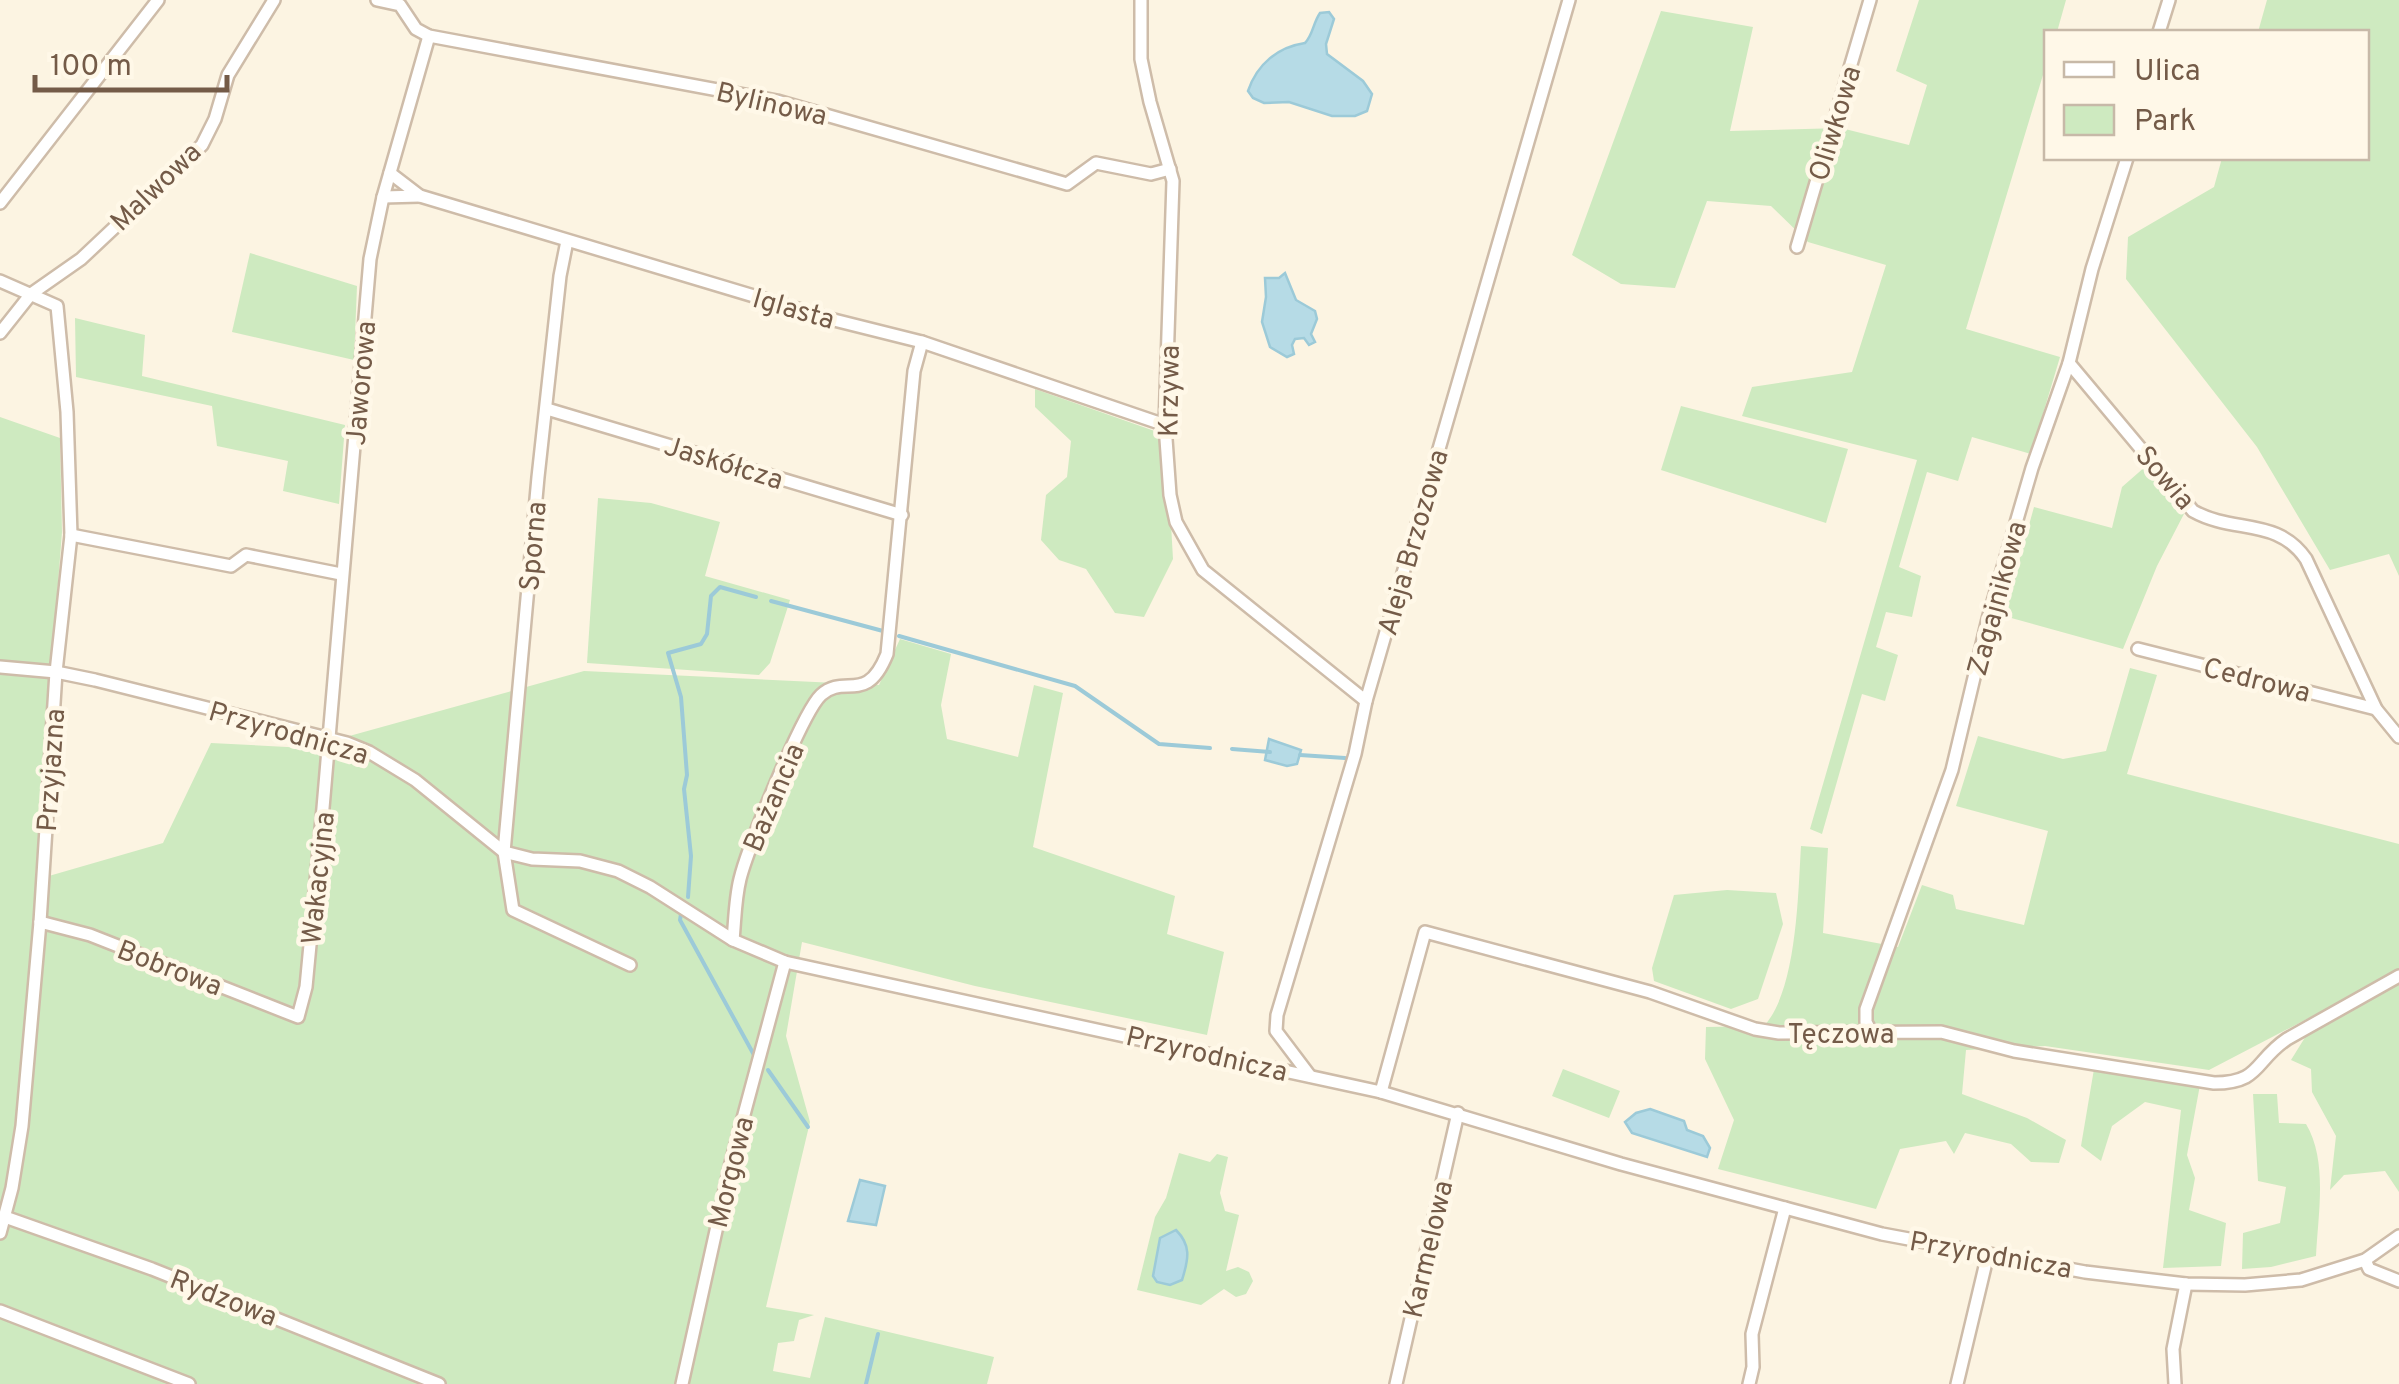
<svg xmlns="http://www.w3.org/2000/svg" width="2399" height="1384" font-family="Overpass,sans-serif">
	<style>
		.green { fill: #ceeac0 }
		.water { fill: #b6dbe6; stroke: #9ccad8; stroke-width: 2.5 }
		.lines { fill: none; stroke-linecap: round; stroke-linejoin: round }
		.stream { stroke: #9ccad8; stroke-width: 4 }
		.street-casing { stroke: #cebca9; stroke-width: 16 }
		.street { stroke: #fff; stroke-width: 11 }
		.labels { text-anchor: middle; stroke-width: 9; stroke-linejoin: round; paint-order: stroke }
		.street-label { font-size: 28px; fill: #745b48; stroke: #fff8e8 }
	</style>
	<rect width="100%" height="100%" fill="#fcf4e2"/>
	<g class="green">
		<path d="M1919,0H2066L2057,32H2046V65L1966,329L2060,357L2031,454L1972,437L1958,481L1927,472L1899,567L1921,576L1912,617L1886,612L1876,647L1898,655L1885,701L1862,694L1822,834L1810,829L1917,460L1742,416L1752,387L1852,372L1886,265L1808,242L1771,206L1707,201L1675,288L1621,284L1572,255L1661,11L1753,27L1730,131L1841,128L1909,145L1927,85L1896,71Z"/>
		<path d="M2267,0H2399V576L2389,554L2330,570L2257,447L2126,279L2128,237L2214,187L2222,158H2366V32H2258Z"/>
		<path d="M250,253L357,286L354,360L232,332Z"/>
		<path d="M75,318L145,335L142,376L345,425L339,504L283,491L288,461L217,446L212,406L76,377Z"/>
		<path d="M1035,389L1166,435L1173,559L1144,617L1115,613L1086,569L1059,560L1041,540L1046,495L1067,477L1071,441L1035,407Z"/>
		<path d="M1681,406L1848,449L1826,523L1661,470Z"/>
		<path d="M0,417L60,438L62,532L35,880L163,843L211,743L306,748L584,671L879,685L900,639L951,654L941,705L947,739L1018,757L1034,685L1063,693L1033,847L1175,896L1167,934L1224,952L1207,1035L975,986L802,942L786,1036L810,1122L766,1307L814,1315L799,1320L794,1341L778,1343L773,1371L810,1378L825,1317L994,1357L987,1384H0Z"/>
		<path d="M2146,466L2186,510L2157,566L2123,649L2004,616L2034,507L2112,528L2122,487Z"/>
		<path d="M598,498L651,503L720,522L705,576L790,600L770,663L759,675L587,663Z"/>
		<path d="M2130,668L2157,675L2127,774L2399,844V971L2209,1070L2045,1046L1966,1050L1962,1094L2027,1118L2066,1140L2059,1163L2031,1162L2011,1144L1965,1133L1954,1154L1946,1141L1900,1149L1876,1209L1718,1169L1734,1120L1705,1059L1706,1027L1764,1026C1797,990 1798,894 1801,846L1828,848L1823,933L1898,947L1922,885L1953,895L1956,909L2024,925L2048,831L1956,806L1978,736L2063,759L2106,751Z"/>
		<path d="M1727,890L1776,893L1783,924L1758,999L1731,1009L1654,981L1652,968L1674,895Z"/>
		<path d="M2399,983V1192L2385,1171L2344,1175L2330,1190L2336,1136L2312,1092L2311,1069L2291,1060L2309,1031Z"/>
		<path d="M1563,1069L1620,1091L1609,1118L1552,1096Z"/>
		<path d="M2094,1069L2200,1085L2187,1155L2195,1178L2189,1210L2226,1223L2221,1266L2163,1268L2181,1110L2145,1102L2112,1126L2101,1161L2081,1146Z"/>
		<path d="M2253,1094H2277L2279,1123L2306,1124C2328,1161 2318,1214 2316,1256L2271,1267L2242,1269L2243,1233L2280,1223L2286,1187L2258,1181Z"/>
		<path d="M1179,1153L1210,1162L1217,1154L1228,1157L1220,1193L1225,1211L1239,1215L1226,1271L1238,1267L1249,1272L1253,1281L1246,1294L1236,1297L1224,1289L1201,1305L1137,1290L1155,1217L1166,1198Z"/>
	</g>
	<g class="water">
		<path d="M1329,12L1334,19L1326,44L1327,54L1363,81L1372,94L1367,111L1355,116H1332L1289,102L1264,103L1253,98L1248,91C1257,64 1278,47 1305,43C1313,35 1313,23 1320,13Z"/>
		<path d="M1285,273L1296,300L1315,311L1317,319L1311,334L1315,342L1309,345L1304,338L1295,339L1292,345L1294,354L1287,357L1270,347L1262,322L1266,297L1265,278H1279Z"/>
		<path d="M1269,739L1301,750L1297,764L1287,766L1265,760Z"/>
		<path d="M1650,1109L1684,1121L1687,1130L1703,1136L1710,1148L1707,1157L1632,1133L1625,1122L1636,1113Z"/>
		<path d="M860,1180L885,1186L876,1225L848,1221Z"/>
		<path d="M1176,1230C1191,1245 1189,1258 1182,1280L1170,1285L1157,1282L1153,1276L1160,1238Z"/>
	</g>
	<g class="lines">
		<g class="stream">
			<path d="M771,601L883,631"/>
			<path d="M899,636L1075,686L1159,744L1210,748"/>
			<path d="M1232,749L1270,752"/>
			<path d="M1300,755L1345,758"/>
			<path d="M688,897L691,856L684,789L687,775L681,697L668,653L701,644L707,634L711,596L720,587L756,597"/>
			<path d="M681,914L680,920L754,1055"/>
			<path d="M768,1070L808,1127"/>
			<path d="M866,1384L878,1334"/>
		</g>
		<defs>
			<g id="street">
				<path d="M377,0L400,5L416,29L429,36L777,101L1067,184L1096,163L1151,174L1170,169"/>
				<path d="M1141,0V59L1150,102L1173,181L1165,425L1170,495L1176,522L1203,570L1366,701"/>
				<path d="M2159,32L2169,0"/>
				<path d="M390,173L420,196L834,320L922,342L1165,425"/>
				<path d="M383,197L420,196"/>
				<path d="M0,203L158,0"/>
				<path d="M567,241L560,276L538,477L504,852L513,910L630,965"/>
				<path d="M1797,247L1870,0"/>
				<path d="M0,281L57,306L67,412L71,535L56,672L40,922L22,1126L12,1188L0,1233"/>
				<path d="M0,333L31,294L81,259L202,145L215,119L228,75L274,0"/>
				<path d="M2069,363L2193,511C2234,534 2277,517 2306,559L2376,709L2399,737"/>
				<path d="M547,409L902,515"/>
				<path d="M71,535L231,566L246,555L341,574"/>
				<path d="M2138,649L2376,709"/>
				<path d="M0,667L56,672L95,680L347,743L369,752L415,780L504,852L532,859L580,861L618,871L650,887L733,940L785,962L1381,1092L1621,1164L1882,1234L2085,1272L2186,1284L2245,1285L2301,1280L2365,1260L2399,1236"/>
				<path d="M40,922L90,935L298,1017L306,987L323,808L370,259L383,197L429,36"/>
				<path d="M733,940C735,920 735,899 740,879C747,850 802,713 821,695C845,673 866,706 887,654L914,371L922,342"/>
				<path d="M1873,1035L1866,1022V1009L1952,770L1988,619L2032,468L2069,363L2092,269L2127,158"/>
				<path d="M1310,1076L1276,1031L1277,1015L1355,754L1366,701L1569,0"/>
				<path d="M1381,1092L1425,932L1650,992L1755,1029L1779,1033L1941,1032L2014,1051L2214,1083C2261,1083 2254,1061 2287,1039L2399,976"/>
				<path d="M5,1217L152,1269L439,1384"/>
				<path d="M2365,1260L2369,1269L2399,1281"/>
				<path d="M0,1311L189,1384"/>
				<path d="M682,1384L731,1163L785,962"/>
				<path d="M1396,1384L1458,1113"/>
				<path d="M1749,1384L1753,1367L1752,1334L1785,1208"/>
				<path d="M1957,1384L1988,1254"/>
				<path d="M2175,1384L2173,1349L2186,1284"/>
			</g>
		</defs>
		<use href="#street" class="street-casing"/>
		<use href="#street" class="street"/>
	</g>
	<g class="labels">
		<g class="street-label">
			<text transform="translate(772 103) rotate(13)" y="10">Bylinowa</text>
			<text transform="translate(1834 123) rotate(-73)" y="10">Oliwkowa</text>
			<text transform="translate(155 186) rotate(-44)" y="10">Malwowa</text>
			<text transform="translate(794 308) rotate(16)" y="10">Iglasta</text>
			<text transform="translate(360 383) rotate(-85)" y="10">Jaworowa</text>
			<text transform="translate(1168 391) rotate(-89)" y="10">Krzywa</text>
			<text transform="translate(724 462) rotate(17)" y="10">Jaskółcza</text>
			<text transform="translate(2166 477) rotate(49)" y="10">Sowia</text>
			<text transform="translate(1412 542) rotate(-74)" y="10">Aleja Brzozowa</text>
			<text transform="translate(532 546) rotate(-85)" y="10">Sporna</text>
			<text transform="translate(1996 598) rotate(-75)" y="10">Zagajnikowa</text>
			<text transform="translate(2257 679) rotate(14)" y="10">Cedrowa</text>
			<text transform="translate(289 732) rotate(16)" y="10">Przyrodnicza</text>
			<text transform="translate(50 770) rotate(-86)" y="10">Przyjazna</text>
			<text transform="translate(773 797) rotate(-67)" y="10">Bażancia</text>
			<text transform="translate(317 878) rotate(-84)" y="10">Wakacyjna</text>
			<text transform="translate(170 967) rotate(21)" y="10">Bobrowa</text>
			<text x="1841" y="1043">Tęczowa</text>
			<text transform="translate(1207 1053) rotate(13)" y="10">Przyrodnicza</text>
			<text transform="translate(730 1172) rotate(-76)" y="10">Morgowa</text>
			<text transform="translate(1427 1249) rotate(-77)" y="10">Karmelowa</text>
			<text transform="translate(1991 1254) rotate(10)" y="10">Przyrodnicza</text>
			<text transform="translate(224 1297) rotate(21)" y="10">Rydzowa</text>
		</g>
	</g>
	<rect x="2044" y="30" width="325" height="130" fill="#fff8e8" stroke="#c7b9a8" stroke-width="2.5"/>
	<rect x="2064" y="62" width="50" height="15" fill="#ffffff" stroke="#c7b9a8" stroke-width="2.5"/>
	<text x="2134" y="80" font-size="30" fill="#745b48">Ulica</text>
	<rect x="2064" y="105" width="50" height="30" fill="#ceeac0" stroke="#c7b9a8" stroke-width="2.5"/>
	<text x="2134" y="130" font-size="30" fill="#745b48">Park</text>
	<path d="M35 75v15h192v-15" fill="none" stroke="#745b48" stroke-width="5"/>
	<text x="50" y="75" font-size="30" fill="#745b48" stroke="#fff8e8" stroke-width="8" paint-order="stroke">100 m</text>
</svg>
